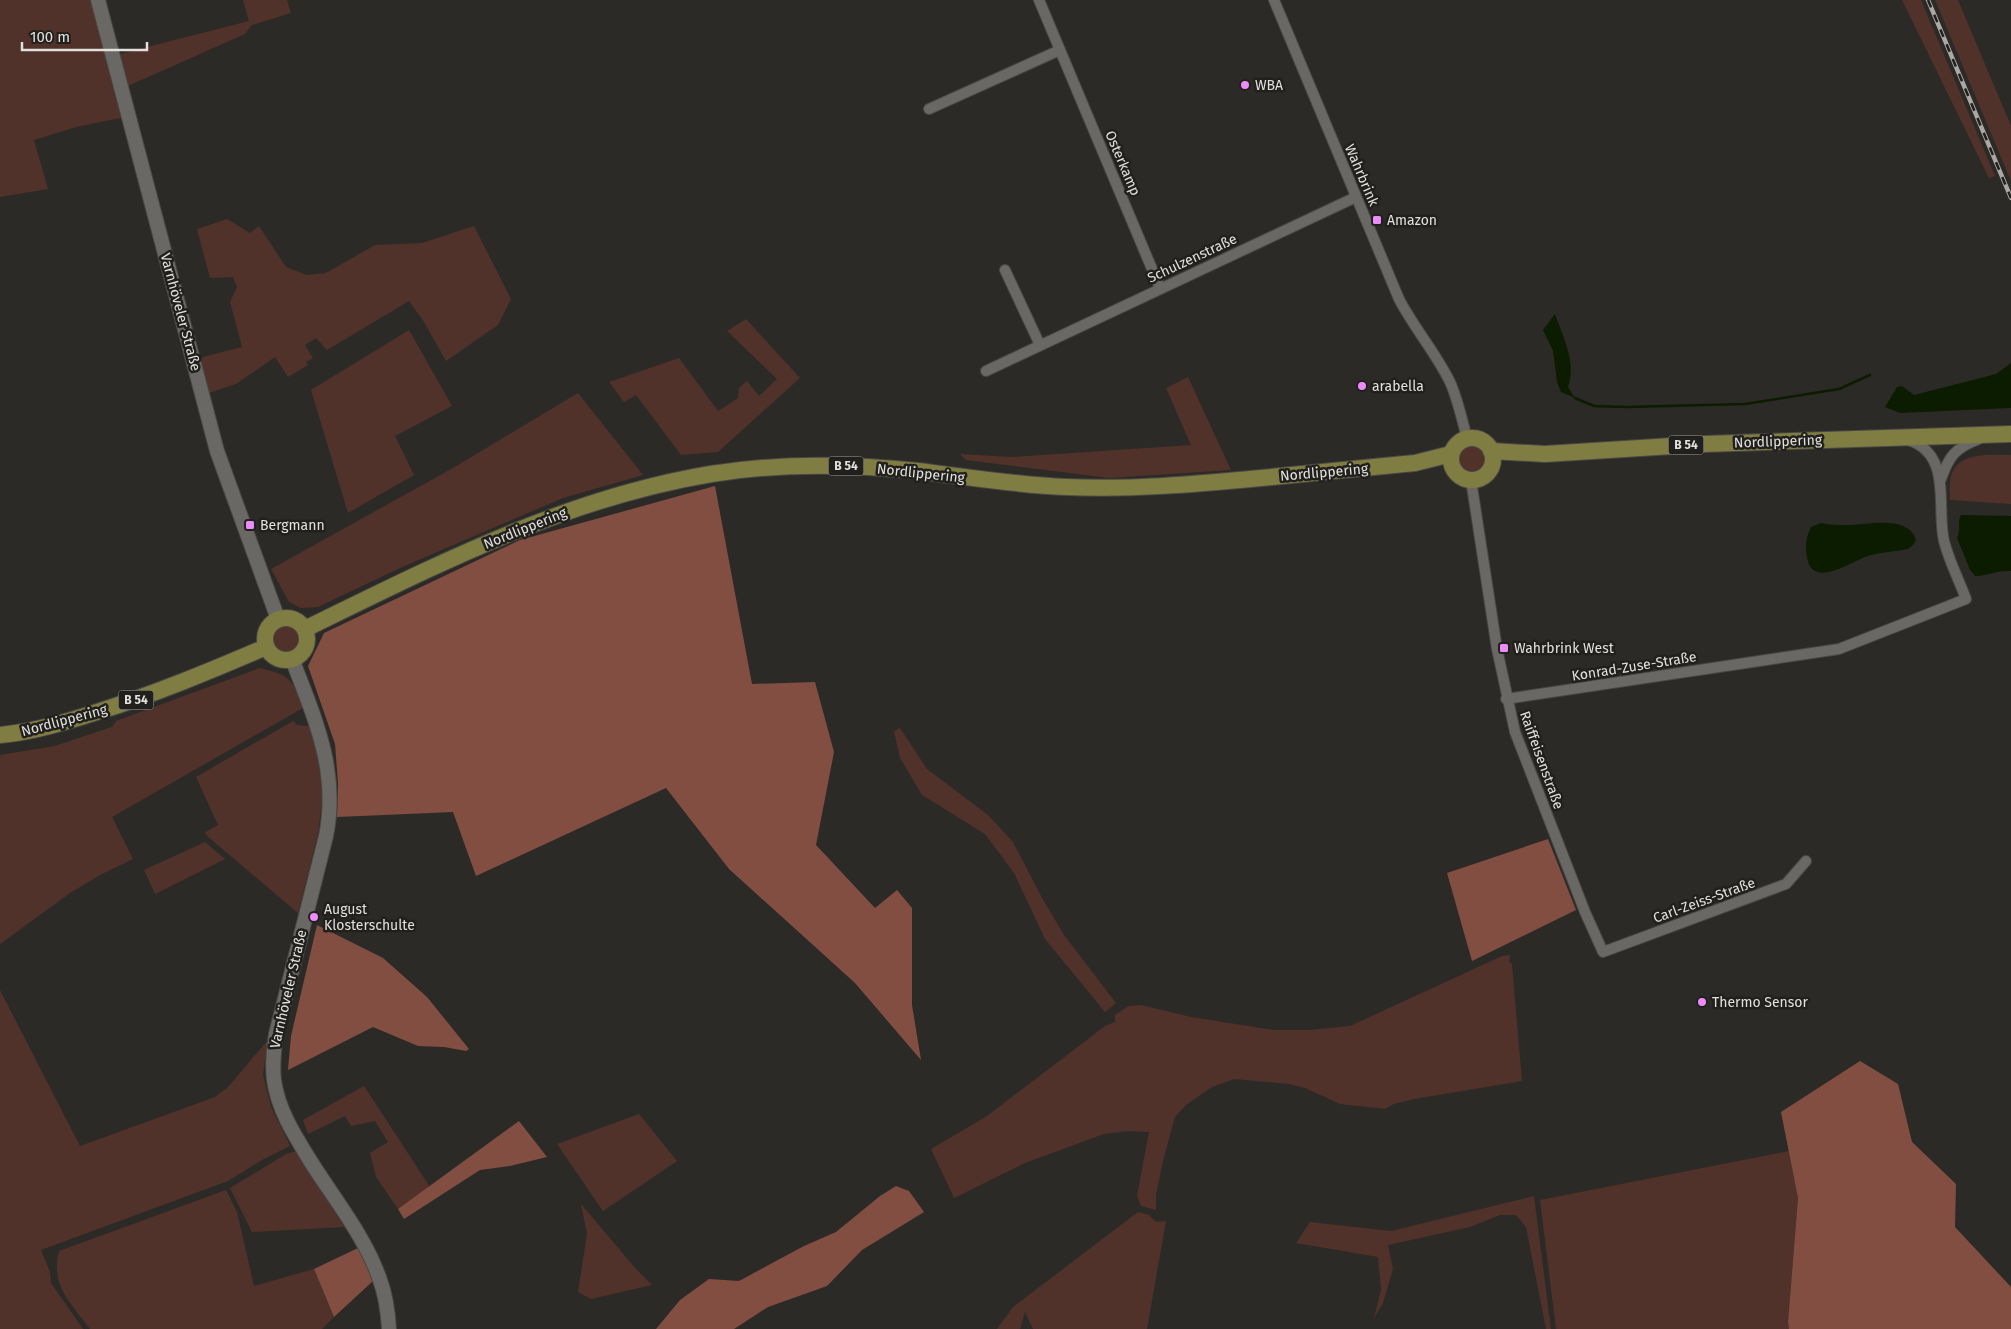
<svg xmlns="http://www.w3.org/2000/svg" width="2011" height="1329" font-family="'Fira Sans',sans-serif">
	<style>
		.green { fill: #50322a }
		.forest { fill: #824e41 }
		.water { fill: #0c1c00 }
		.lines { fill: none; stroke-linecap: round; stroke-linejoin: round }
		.stream { stroke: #0c1c00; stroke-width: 2.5 }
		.street-casing { stroke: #494845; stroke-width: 12 }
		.secondary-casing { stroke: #494845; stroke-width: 16 }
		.primary-casing { stroke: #494845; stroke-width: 18 }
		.street { stroke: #6a6865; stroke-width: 10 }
		.secondary { stroke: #6a6865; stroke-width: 14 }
		.primary { stroke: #807d43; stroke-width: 16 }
		.rail-casing { stroke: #aaa8a5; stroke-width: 4.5 }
		.rail { stroke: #22201d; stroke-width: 2.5; stroke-dasharray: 8; stroke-linecap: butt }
		.poi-dot { fill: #ec8cfa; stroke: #22201d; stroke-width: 2 }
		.labels { text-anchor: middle; stroke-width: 5; stroke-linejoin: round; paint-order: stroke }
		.shield { fill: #22201d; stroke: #a8a6a3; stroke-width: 1 }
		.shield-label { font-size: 12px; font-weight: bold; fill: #e1e0dd }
		.poi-label { font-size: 14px; fill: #e1e0dd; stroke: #22201d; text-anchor: start }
		.street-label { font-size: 14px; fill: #e1e0dd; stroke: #22201d }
	</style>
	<rect width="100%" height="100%" fill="#2c2a27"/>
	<g class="green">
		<path d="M0,0H90L125,117L76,127L34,140L48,189L0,197Z"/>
		<path d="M243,0H287L291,13L252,25L245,34L128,86L120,54L249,21Z"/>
		<path d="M1902,0H1921L1995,176L1989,178Z"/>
		<path d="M1935,0H1958L2011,126V181Z"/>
		<path d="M227,219L250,233L259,226L286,267L307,275L326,273L375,245L422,243L474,226L511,299L498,325L446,361L424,322L409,301L327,350L316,338L305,345L313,358L306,362L308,365L288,377L275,357L236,384L209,393L199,358L242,347L230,302L237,287L233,277L210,278L197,229Z"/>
		<path d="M746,319L800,378L718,452L681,455L636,395L624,402L609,382L679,358L718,411L738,398L739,388L747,381L759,396L777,379L727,331Z"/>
		<path d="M409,330L452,406L395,436L414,475L348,513L311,390Z"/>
		<path d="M1188,377L1231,470L1109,478L966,460L960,454L1011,457L1191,445L1166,388Z"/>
		<path d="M578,393L643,475L563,498L400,568L318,607L301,608L289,602L271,569L453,468Z"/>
		<circle cx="1472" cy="459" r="17"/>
		<path d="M2011,455V504L1950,500C1950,493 1949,483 1951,476C1958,451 1991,455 2011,455Z"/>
		<circle cx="286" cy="639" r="17"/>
		<path d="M260,668C291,676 292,678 303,708L112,817L133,859L102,874L70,893L0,944V755L55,746L112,727L116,721Z"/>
		<path d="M293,721L297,725L309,726L316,749L323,793L318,833L298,913L207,836L205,832L218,825L196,777Z"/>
		<path d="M900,728L927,769L988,815L1013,842L1042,898L1064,935L1116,1003L1105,1012L1045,939L1014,873L985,834L922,795L900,758L894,731Z"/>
		<path d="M205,842L225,859L155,894L144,870Z"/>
		<path d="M1510,955L1509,962L1512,964L1522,1081L1414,1099L1394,1104L1385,1109L1340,1104L1305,1088L1289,1084L1234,1079L1212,1087L1186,1105L1175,1117L1163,1161L1156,1195V1210L1141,1206L1137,1196L1149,1132L1128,1131L1104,1134L1025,1163L954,1198L931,1149L987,1116L1105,1026L1115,1022V1015L1129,1006L1141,1005L1191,1017L1274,1030H1309L1350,1026L1502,956Z"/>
		<path d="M0,990L80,1146L215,1097L228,1087L268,1040L263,1075L271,1107L290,1146L262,1160L228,1181L41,1250L50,1272L51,1283L83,1329H0Z"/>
		<path d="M364,1086L430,1187L398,1209L376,1177L370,1153L388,1142L375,1121L351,1126L345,1116L308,1134L303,1120Z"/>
		<path d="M639,1114L677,1161L603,1211L557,1144Z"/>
		<path d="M296,1151L344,1227L252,1232L230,1188L286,1154Z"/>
		<path d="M1789,1151L1798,1198L1788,1322L1789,1329H1556L1540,1200Z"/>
		<path d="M226,1190L237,1212L254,1286L314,1269L334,1317L322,1329H90C71,1303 50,1286 59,1251Z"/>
		<path d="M1534,1196L1551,1329H1546L1526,1227L1516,1215H1500L1470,1227L1388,1245L1393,1269L1383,1303L1374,1318L1381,1290L1378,1257L1296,1243L1310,1222L1391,1231Z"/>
		<path d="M581,1204L636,1269L652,1285L591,1299L578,1292L587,1234Z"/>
		<path d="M1138,1212L1149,1215L1156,1222L1166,1221L1147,1329H1033L1025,1312L1020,1329H997L1013,1307Z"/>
	</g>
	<g class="forest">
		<path d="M715,486L752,684L815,682L834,752L816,845L875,908L897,890L912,908V1005L921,1060L855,983L729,869L666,788L476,876L453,812L337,817L338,783L335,744L308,666L324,633L520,540Z"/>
		<path d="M1548,839L1576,910L1472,961L1447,873Z"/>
		<path d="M317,925L383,958L427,997L469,1049L466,1051L444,1047L418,1046L373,1027L288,1070L291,1036Z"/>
		<path d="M1860,1061L1898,1084L1912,1142L1956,1184L1955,1227L2011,1287V1329H1789L1788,1322L1798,1198L1781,1112Z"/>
		<path d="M519,1121L547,1157L510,1166L480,1170L404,1219L398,1209Z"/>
		<path d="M896,1186L909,1191L924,1212L862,1250L827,1286L768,1307L734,1329H656L680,1300L709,1279L739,1281L804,1246L836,1232L880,1196Z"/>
		<path d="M358,1248L373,1281L334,1317L314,1269Z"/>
	</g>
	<g class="water">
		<path d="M1555,314C1563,337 1577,363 1568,387L1575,398L1561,392L1557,382L1553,351L1543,330Z"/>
		<path d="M2011,363V408L1900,413L1885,407L1897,387L1902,386L1914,395L1996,374Z"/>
		<path d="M1961,515L2011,516V571C1998,570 1987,576 1975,576L1970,570L1957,538C1961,530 1957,522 1961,515Z"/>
		<path d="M1821,523C1830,525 1839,525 1848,525C1868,525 1908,514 1916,540L1913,545L1908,549C1894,552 1879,552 1865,557C1850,563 1811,589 1807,557C1805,546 1806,537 1811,527Z"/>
	</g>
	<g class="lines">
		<path class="stream" d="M1575,398L1594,406L1627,407L1745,404L1839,389L1870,375"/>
		<defs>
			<g id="street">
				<path d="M1039,0L1160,288"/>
				<path d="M1274,0L1399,299C1414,328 1436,353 1450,382C1458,400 1462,420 1467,438"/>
				<path d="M929,109L1060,50"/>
				<path d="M1005,270L1040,345"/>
				<path d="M986,371L1356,197"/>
				<path d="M1941,479C1949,456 1955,448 1979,439"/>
				<path d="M1471,480L1497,649L1515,732L1585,912L1603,952L1786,884L1806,861"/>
				<path d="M1506,699L1839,649L1966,599C1959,580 1949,561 1944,541C1936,507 1953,454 1908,440"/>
			</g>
			<g id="secondary">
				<path d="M98,0L217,451L278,619"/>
				<path d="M292,659C315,719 339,771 326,836L276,1034C274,1049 272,1064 274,1080C278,1110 295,1136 311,1162C335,1200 366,1238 380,1280C386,1296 388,1312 389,1329"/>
			</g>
			<g id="primary">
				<circle cx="1472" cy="459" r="21"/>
				<path d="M1491,451L1545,454L1704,444L2011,434"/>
				<circle cx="286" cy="639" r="21"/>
				<path d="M305,629C436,565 566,498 711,474C779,463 849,464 918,471C967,477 1016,485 1066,487C1131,490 1196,484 1261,478C1312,473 1364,468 1415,463L1451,454"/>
				<path d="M0,735C33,732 66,722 97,712C155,694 210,671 266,647"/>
			</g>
		</defs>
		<use href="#street" class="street-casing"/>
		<use href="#secondary" class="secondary-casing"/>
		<use href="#primary" class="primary-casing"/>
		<use href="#street" class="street"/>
		<use href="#secondary" class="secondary"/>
		<use href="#primary" class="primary"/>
		<defs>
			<path id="rail" d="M1928,0L2011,198"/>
		</defs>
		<use href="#rail" class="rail-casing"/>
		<use href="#rail" class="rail"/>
	</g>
	<g class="poi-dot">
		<circle cx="1245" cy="85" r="5"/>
		<rect x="1372" y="215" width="10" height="10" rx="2.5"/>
		<circle cx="1362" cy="386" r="5"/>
		<rect x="245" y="520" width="10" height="10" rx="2.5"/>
		<rect x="1499" y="643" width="10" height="10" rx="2.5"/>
		<circle cx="314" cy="917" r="5"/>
		<circle cx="1702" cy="1002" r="5"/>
	</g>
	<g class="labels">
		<g class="shield">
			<rect x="1668.5" y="435.5" width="35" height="19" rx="4"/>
			<rect x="828.5" y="456.5" width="35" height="19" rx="4"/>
			<rect x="118.5" y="690.5" width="35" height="19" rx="4"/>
		</g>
		<g class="shield-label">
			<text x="1686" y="449">B 54</text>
			<text x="846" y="470">B 54</text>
			<text x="136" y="704">B 54</text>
		</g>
		<g class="poi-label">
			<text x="1255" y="90">WBA</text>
			<text x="1387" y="225">Amazon</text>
			<text x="1372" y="391">arabella</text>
			<text x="260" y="530">Bergmann</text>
			<text x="1514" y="653">Wahrbrink West</text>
			<text x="324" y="914">August<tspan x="324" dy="16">Klosterschulte</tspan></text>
			<text x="1712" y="1007">Thermo Sensor</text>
		</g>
		<g class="street-label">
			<text transform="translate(1123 163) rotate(67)" y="5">Osterkamp</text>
			<text transform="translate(1362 175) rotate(67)" y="5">Wahrbrink</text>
			<text transform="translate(1192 258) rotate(-25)" y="5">Schulzenstraße</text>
			<text transform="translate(181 312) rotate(75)" y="5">Varnhöveler Straße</text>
			<text transform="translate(1778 441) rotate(-2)" y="5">Nordlippering</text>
			<text transform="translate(1324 472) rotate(-5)" y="5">Nordlippering</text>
			<text transform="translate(921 473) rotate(6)" y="5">Nordlippering</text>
			<text transform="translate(525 528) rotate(-22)" y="5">Nordlippering</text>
			<text transform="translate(1634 666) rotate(-9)" y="5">Konrad-Zuse-Straße</text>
			<text transform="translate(64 720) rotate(-15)" y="5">Nordlippering</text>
			<text transform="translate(1542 760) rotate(70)" y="5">Raiffeisenstraße</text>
			<text transform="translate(1704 900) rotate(-20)" y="5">Carl-Zeiss-Straße</text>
			<text transform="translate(288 989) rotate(-77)" y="5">Varnhöveler Straße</text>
		</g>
	</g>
	<path d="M22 42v8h125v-8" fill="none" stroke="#e1e0dd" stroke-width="2.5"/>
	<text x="30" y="42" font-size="15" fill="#e1e0dd" stroke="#22201d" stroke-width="4" paint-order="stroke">100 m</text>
</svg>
